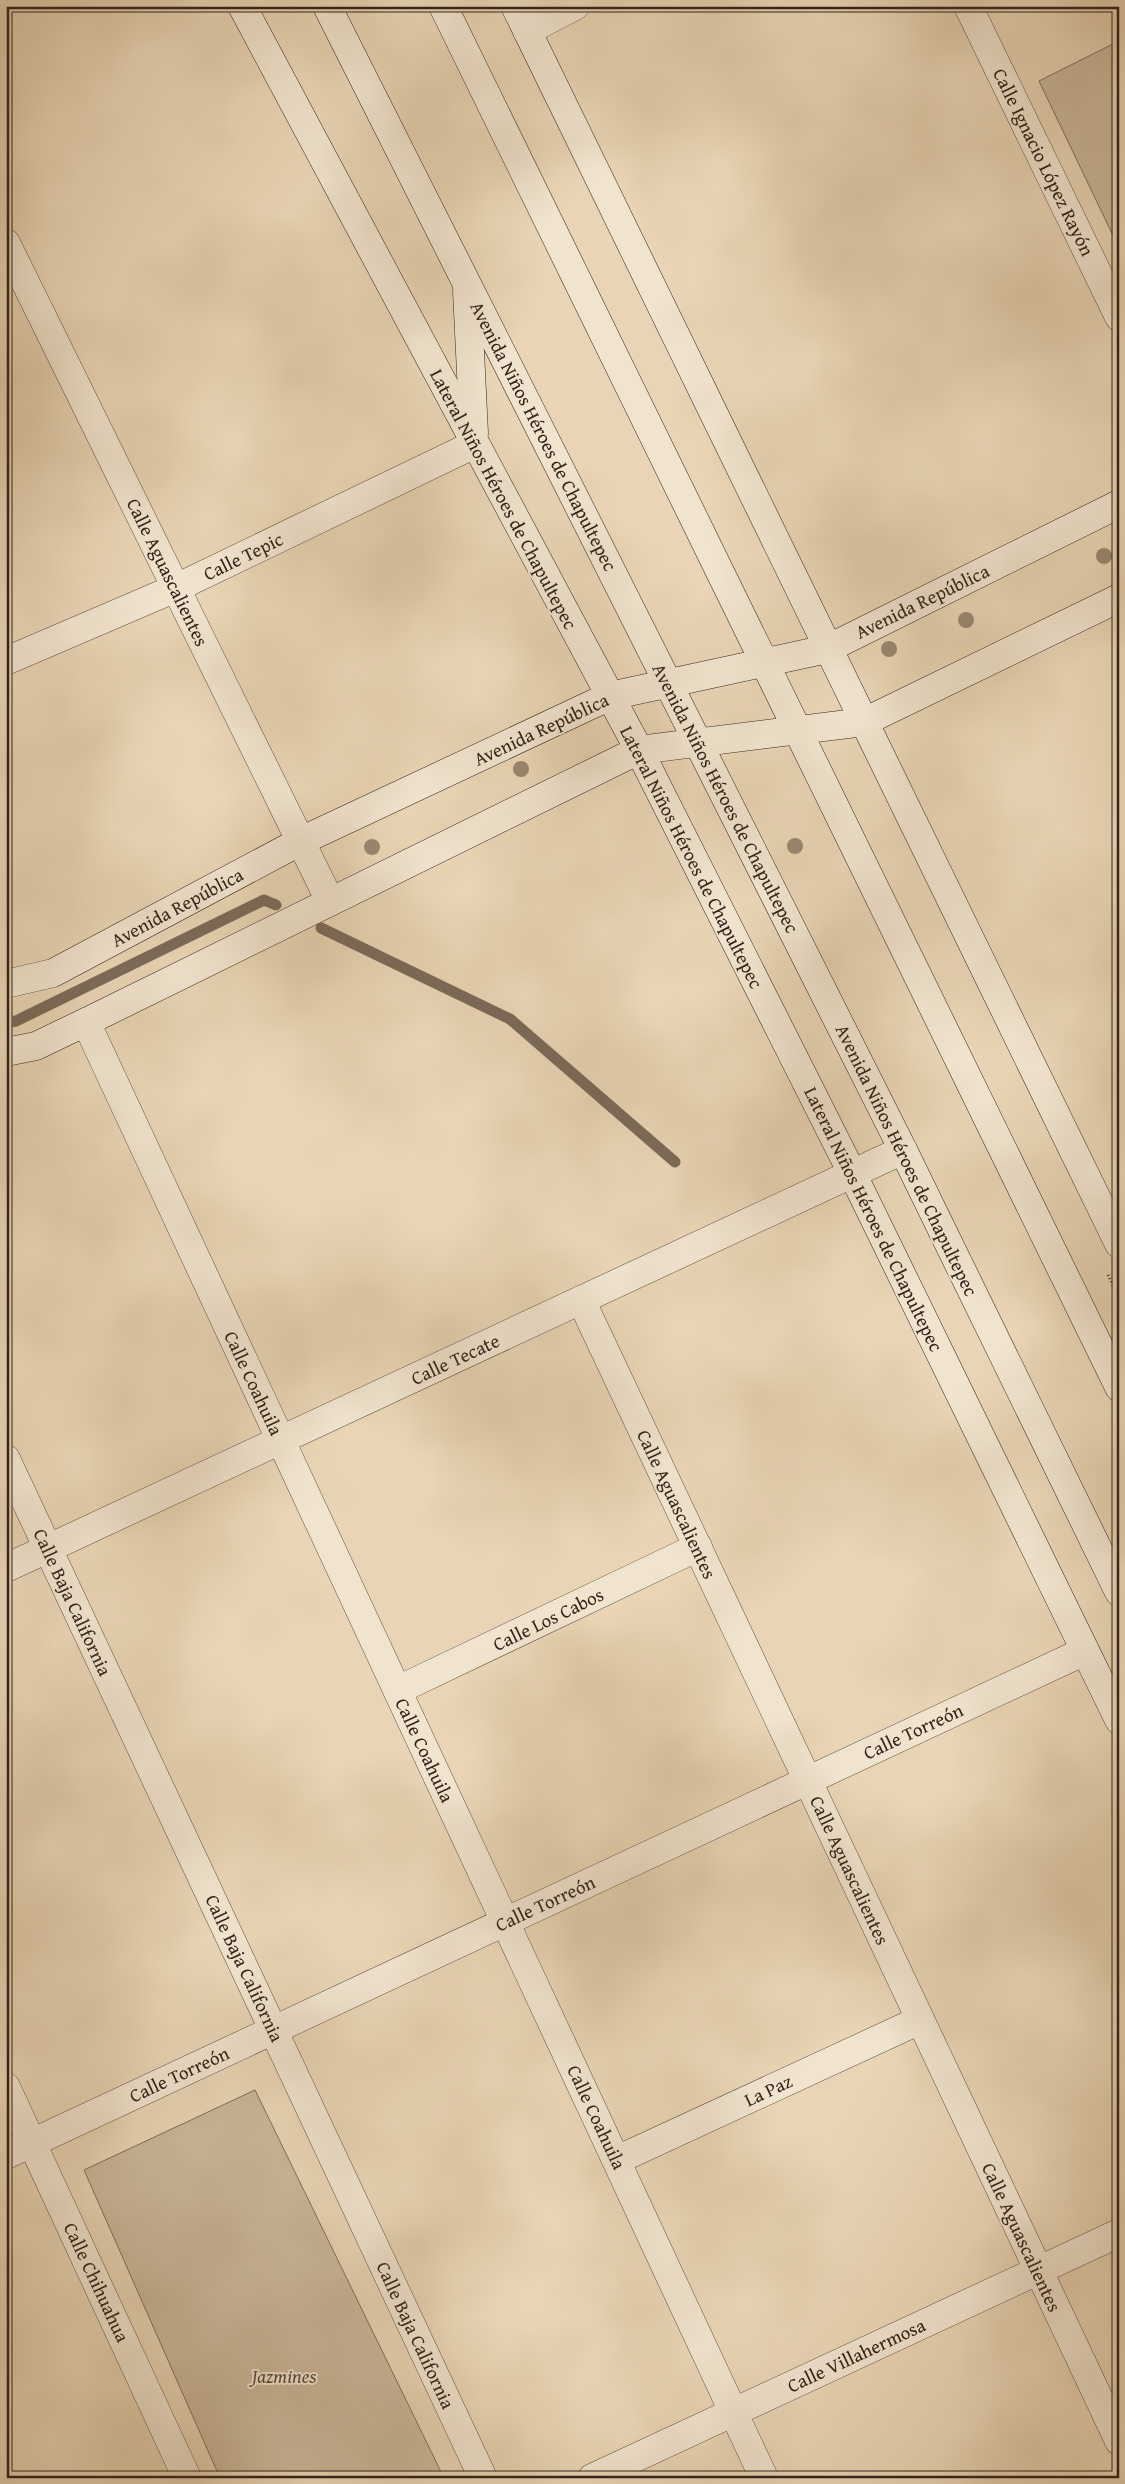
<svg xmlns="http://www.w3.org/2000/svg" width="1125" height="2484" font-family="'Gentium Book Plus',serif">
	<style>
		.green { fill: #cab79b; stroke: #7e6e5c }
		.lines { fill: none; stroke-linecap: round; stroke-linejoin: round }
		.stream { stroke: #7b6a59; stroke-width: 11 }
		.street-casing { stroke: #605042; stroke-width: 29 }
		.secondary-casing { stroke: #32241c; stroke-width: 29 }
		.path { stroke: #32241c; stroke-width: 3; stroke-dasharray: 1 2.5; stroke-linecap: butt }
		.street { stroke: #f1e4cf; stroke-width: 28 }
		.secondary { stroke: #f1e4cf; stroke-width: 28 }
		.tree { fill: #998872 }
		.labels { text-anchor: middle; stroke-width: 4; stroke-linejoin: round; paint-order: stroke }
		.street-label { font-size: 19px; fill: #32241c; stroke: #f1e4cf }
		.park-label { font-size: 19px; font-style: italic; fill: #58493c; stroke: #f1e4cf }
	</style>
	<rect width="100%" height="100%" fill="#e9d5b5"/>
	<filter id="stains"><feTurbulence type="fractalNoise" baseFrequency=".004" numOctaves="4"/><feColorMatrix values="0 0 0 0 .2 0 0 0 0 .09 0 0 0 0 .02 0 0 0 .5 -.17"/></filter>
	<radialGradient id="worn" r=".72"><stop offset=".6" stop-color="#630" stop-opacity="0"/><stop offset="1" stop-color="#630" stop-opacity=".3"/></radialGradient>
	<g class="green">
		<path d="M1119,41V248L1039,81Z"/>
		<path d="M255,2090L444,2478H220L84,2170Z"/>
	</g>
	<g class="lines">
		<g class="stream">
			<path d="M321,928L510,1019L675,1162"/>
			<path d="M6,1023L16,1021L264,900L276,905"/>
		</g>
		<defs>
			<g id="street">
				<path d="M968,6L1119,317"/>
				<path d="M527,31L575,6"/>
				<path d="M6,243L330,901"/>
				<path d="M6,661L176,588L475,444"/>
				<path d="M86,1022L764,2478"/>
				<path d="M581,1300L1119,2441"/>
				<path d="M6,1459L483,2478"/>
				<path d="M6,1568L903,1150"/>
				<path d="M398,1690L698,1547"/>
				<path d="M6,2087L187,2478"/>
				<path d="M6,2155L1085,1651"/>
				<path d="M617,2160L920,2020"/>
				<path d="M592,2478L1119,2233"/>
			</g>
			<g id="secondary">
				<path d="M242,6L639,750L852,1173L1119,1720"/>
				<path d="M327,6L903,1150L1119,1592"/>
				<path d="M443,6L1119,1387"/>
				<path d="M515,6L1119,1244"/>
				<path d="M467,291L474,433"/>
				<path d="M6,984L53,973L301,841L610,696L827,649L1119,504"/>
				<path d="M6,1052L36,1046L86,1022L639,750L864,722L1119,598"/>
			</g>
		</defs>
		<use href="#street" class="street-casing"/>
		<use href="#secondary" class="secondary-casing"/>
		<path class="path" d="M1108,1275L1119,1297"/>
		<use href="#street" class="street"/>
		<use href="#secondary" class="secondary"/>
	</g>
	<g class="tree">
		<circle cx="1104" cy="556" r="8"/>
		<circle cx="966" cy="620" r="8"/>
		<circle cx="889" cy="649" r="8"/>
		<circle cx="521" cy="769" r="8"/>
		<circle cx="795" cy="846" r="8"/>
		<circle cx="372" cy="847" r="8"/>
	</g>
	<g class="labels">
		<g class="street-label">
			<text transform="translate(1044 162) rotate(64)" y="7">Calle Ignacio López Rayón</text>
			<text transform="translate(544 436) rotate(63)" y="7">Avenida Niños Héroes de Chapultepec</text>
			<text transform="translate(504 499) rotate(62)" y="7">Lateral Niños Héroes de Chapultepec</text>
			<text transform="translate(243 556) rotate(-26)" y="7">Calle Tepic</text>
			<text transform="translate(168 572) rotate(64)" y="7">Calle Aguascalientes</text>
			<text transform="translate(922 601) rotate(-26)" y="7">Avenida República</text>
			<text transform="translate(541 729) rotate(-25)" y="7">Avenida República</text>
			<text transform="translate(726 798) rotate(63)" y="7">Avenida Niños Héroes de Chapultepec</text>
			<text transform="translate(692 857) rotate(63)" y="7">Lateral Niños Héroes de Chapultepec</text>
			<text transform="translate(177 907) rotate(-28)" y="7">Avenida República</text>
			<text transform="translate(907 1160) rotate(64)" y="7">Avenida Niños Héroes de Chapultepec</text>
			<text transform="translate(874 1219) rotate(64)" y="7">Lateral Niños Héroes de Chapultepec</text>
			<text transform="translate(455 1359) rotate(-25)" y="7">Calle Tecate</text>
			<text transform="translate(254 1383) rotate(65)" y="7">Calle Coahuila</text>
			<text transform="translate(677 1504) rotate(65)" y="7">Calle Aguascalientes</text>
			<text transform="translate(73 1602) rotate(65)" y="7">Calle Baja California</text>
			<text transform="translate(548 1619) rotate(-26)" y="7">Calle Los Cabos</text>
			<text transform="translate(913 1731) rotate(-25)" y="7">Calle Torreón</text>
			<text transform="translate(425 1750) rotate(65)" y="7">Calle Coahuila</text>
			<text transform="translate(850 1870) rotate(65)" y="7">Calle Aguascalientes</text>
			<text transform="translate(545 1903) rotate(-25)" y="7">Calle Torreón</text>
			<text transform="translate(245 1968) rotate(65)" y="7">Calle Baja California</text>
			<text transform="translate(179 2074) rotate(-25)" y="7">Calle Torreón</text>
			<text transform="translate(768 2090) rotate(-25)" y="7">La Paz</text>
			<text transform="translate(597 2117) rotate(65)" y="7">Calle Coahuila</text>
			<text transform="translate(1022 2237) rotate(65)" y="7">Calle Aguascalientes</text>
			<text transform="translate(97 2282) rotate(65)" y="7">Calle Chihuahua</text>
			<text transform="translate(416 2335) rotate(65)" y="7">Calle Baja California</text>
			<text transform="translate(856 2355) rotate(-25)" y="7">Calle Villahermosa</text>
		</g>
		<g class="park-label">
			<text x="284" y="2383">Jazmines</text>
		</g>
	</g>
	<rect width="1125" height="2484" fill="none" stroke="#e9d5b5" stroke-width="25"/>
	<rect x="8" y="8" width="1110" height="2469" fill="none" stroke="#32241c" stroke-width="2.5"/>
	<rect x="12" y="12" width="1100" height="2459" fill="none" stroke="#32241c"/>
	<rect width="100%" height="100%" filter="url(#stains)"/>
	<rect width="100%" height="100%" fill="url(#worn)"/>
</svg>
